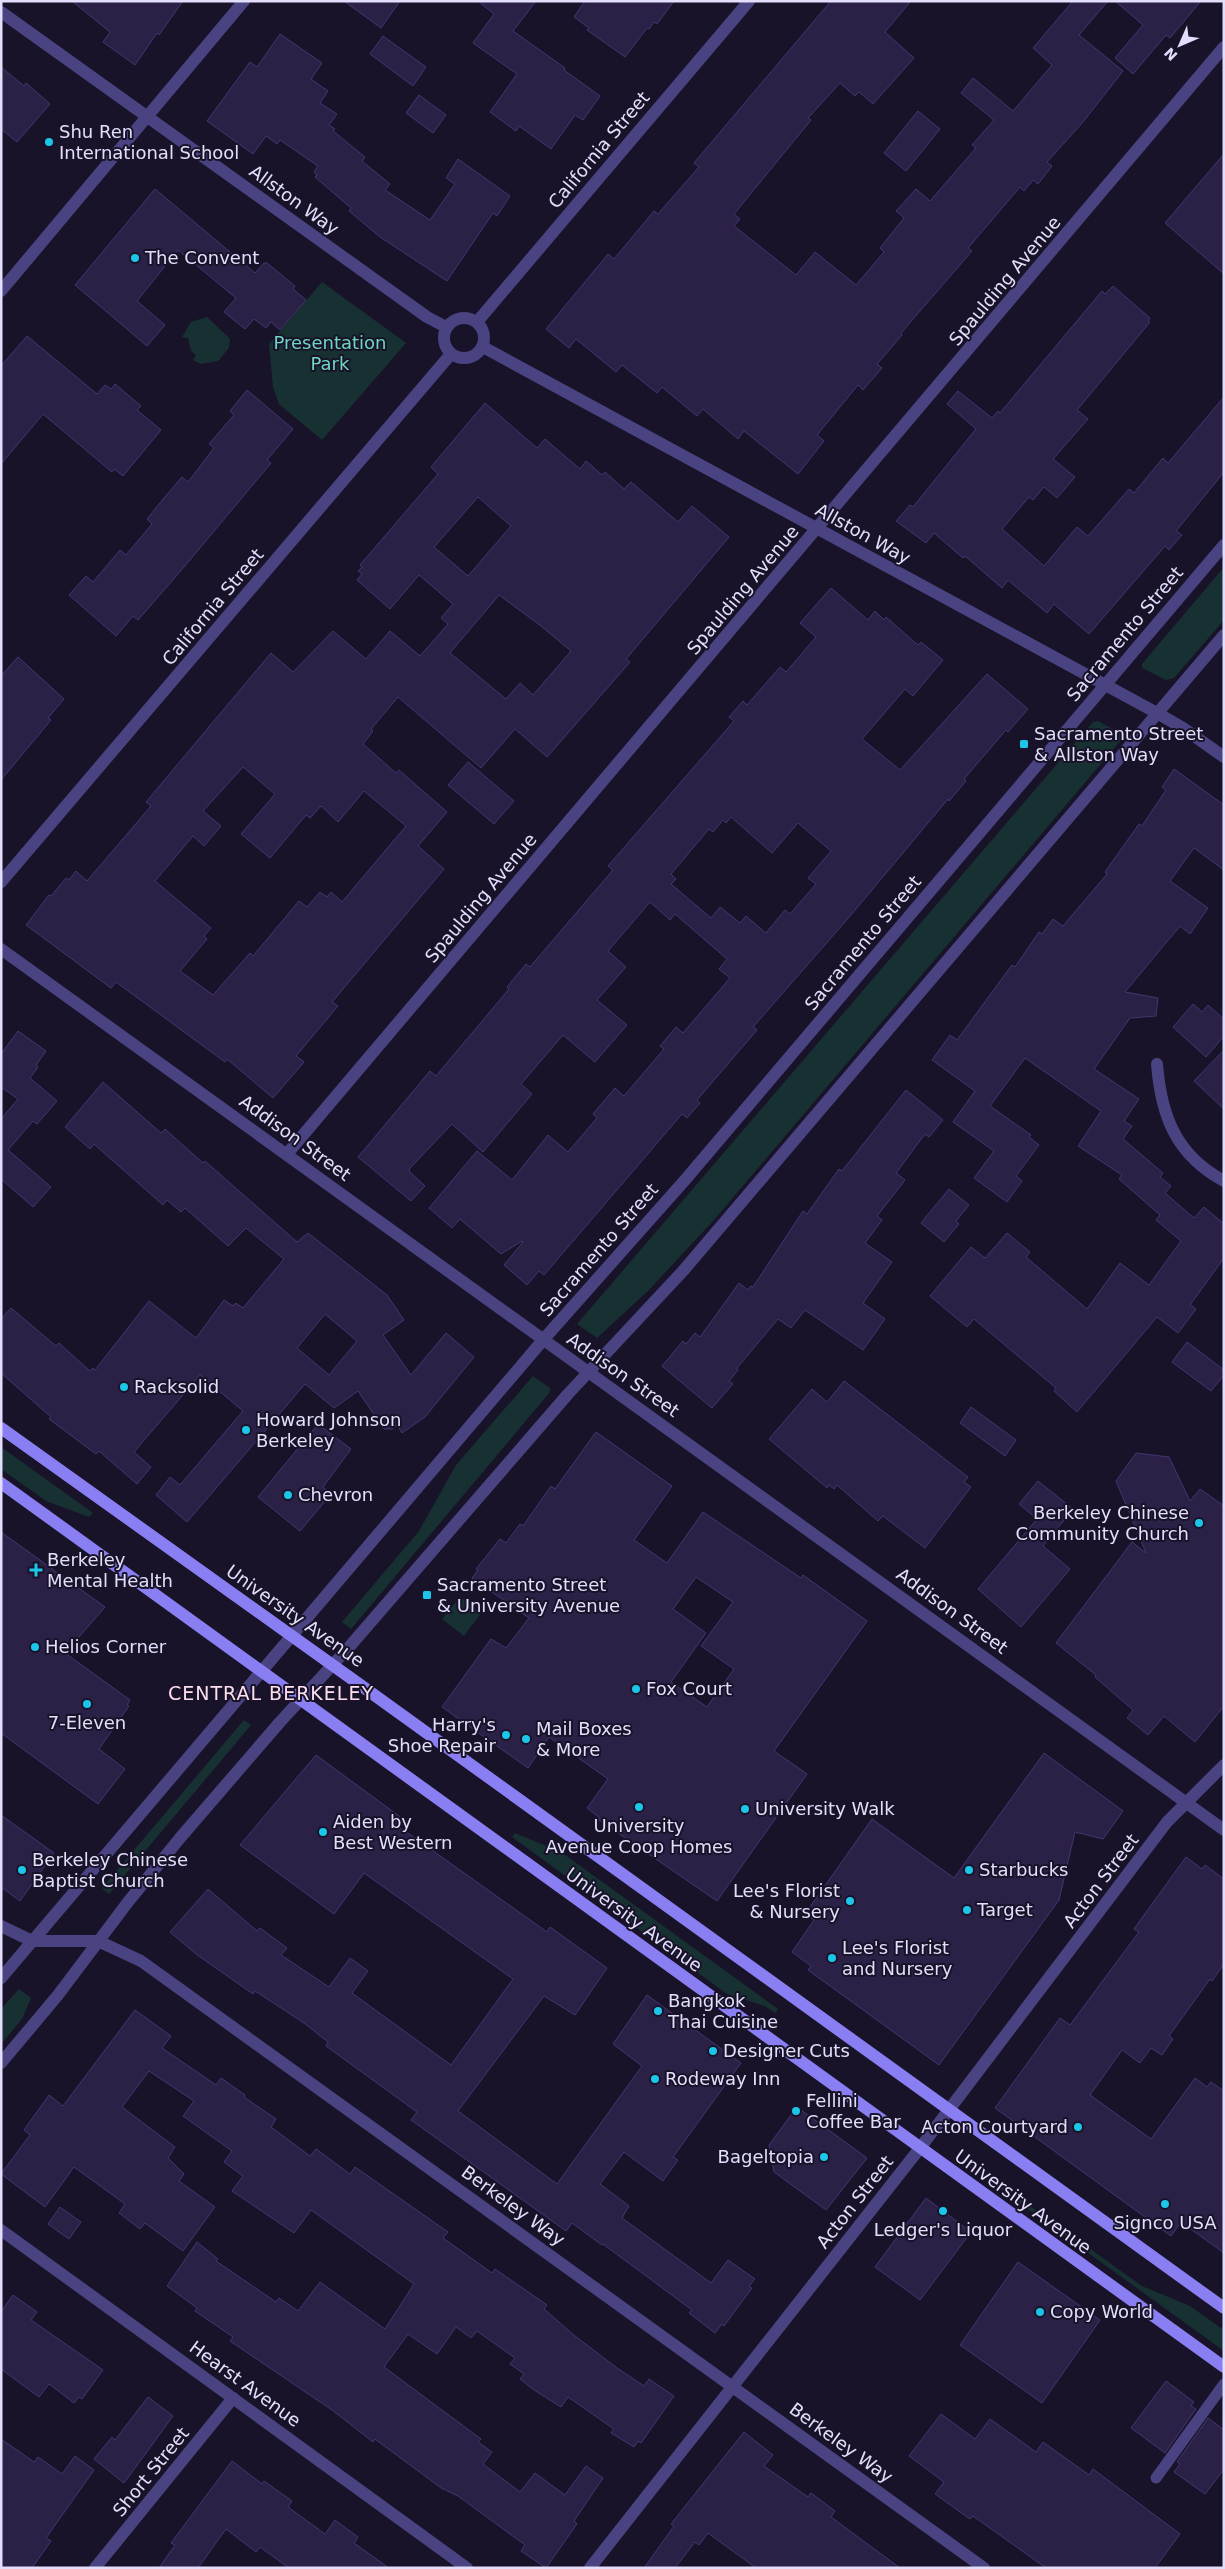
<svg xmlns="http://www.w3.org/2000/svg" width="1225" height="2569" font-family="'DejaVu Sans',sans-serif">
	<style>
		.green { fill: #173132 }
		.building { fill: #2b2147; stroke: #453571; fill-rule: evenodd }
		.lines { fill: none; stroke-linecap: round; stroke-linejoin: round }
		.service { stroke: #4a4382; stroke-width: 11 }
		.minor { stroke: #4a4382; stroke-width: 12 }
		.tertiary { stroke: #4a4382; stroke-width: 12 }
		.secondary { stroke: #897ef2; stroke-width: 12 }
		.poi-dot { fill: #1cc6e9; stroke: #181328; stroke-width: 2 }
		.labels { text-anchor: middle; stroke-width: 4; stroke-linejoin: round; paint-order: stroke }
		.poi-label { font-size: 18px; fill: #e3defc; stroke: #181328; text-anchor: start }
		.street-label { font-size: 18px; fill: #e3defc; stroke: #181328 }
		.park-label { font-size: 18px; fill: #6fd6c4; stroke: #181328 }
		.neighbourhood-label { font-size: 19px; letter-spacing: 1px; fill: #fcdfef; stroke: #181328 }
	</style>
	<rect width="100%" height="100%" fill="#181328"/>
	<g class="green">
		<path d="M322,282L406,343L322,440L279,404L273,387L269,344Z"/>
		<path d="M207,317L230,339L229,348L218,361L201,364L193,360L196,355L191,351L188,338L182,337L191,322Z"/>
		<path d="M1224,567V620L1174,678L1166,680L1142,668V664Z"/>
		<path d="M1098,721L1122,734V739L714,1220L648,1291L597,1338L577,1324L1093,722Z"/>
		<path d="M533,1376L550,1388V1392L351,1629L342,1622L419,1531L456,1465Z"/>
		<path d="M1,1447L93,1513L89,1517L46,1501L1,1469Z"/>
		<path d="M460,1597L481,1613L464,1636L442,1619Z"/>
		<path d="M244,1720L251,1725L109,1894L102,1888Z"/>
		<path d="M515,1833L561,1852L778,2009L775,2013L765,2006L727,1994L512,1837Z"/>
		<path d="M19,1989L31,1998L22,2019L1,2044V2009Z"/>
		<path d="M967,2161L1142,2286L1190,2306L1224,2330V2351L965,2164Z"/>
	</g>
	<g class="building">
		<path d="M72,1H183L159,35L157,33L135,65L103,42L110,32Z"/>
		<path d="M344,1H400L381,28Z"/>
		<path d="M478,1H536L513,31L565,68L564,70L600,96L583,120L575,115L551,149L519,126L516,131L490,112L517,74L473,43L494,14Z"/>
		<path d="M585,1H674L657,24L654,22L649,29L647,28L625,57L587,30L589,28L574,17Z"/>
		<path d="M831,1H911L885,32L914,58L873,104L859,92L855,96L840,83L808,118L811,120L734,214L740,219L734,226L796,275L815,252L856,285L884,252L880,248L904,218L896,211L916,189L930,201L976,148L972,145L994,120L961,93L973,78L1013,111L1052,65L1033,48L1073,1H1108L1079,35L1123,71L1083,122L1047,162L1052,166L1038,184L1033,180L1024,191L1020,187L968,248L972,251L901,333L902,335L877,364L882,368L863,390L858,385L817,435L824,441L798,474L744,431L738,439L703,409L697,416L662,387L657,393L622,365L616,372L576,339L569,348L546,329L608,254L614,259L654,211L658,214L699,167L694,163Z"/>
		<path d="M1115,1H1201L1170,38L1166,35L1133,74L1115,58L1143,25Z"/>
		<path d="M280,34L322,63L311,79L328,91L320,103L337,114L329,125L335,129L333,131L365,157L362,161L390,184L385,190L430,220L455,184L446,178L458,159L510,196L497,216L493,213L447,281L380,237L349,211L351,208L315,177L317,175L314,172L318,166L280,140L277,144L266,136L253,154L207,121L250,62L257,67Z"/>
		<path d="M383,36L426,67L413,86L370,54Z"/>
		<path d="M1,67L24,86L26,83L50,104L17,142L1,129Z"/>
		<path d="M419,95L446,115L433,133L406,113Z"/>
		<path d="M918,111L940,129L906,171L884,153Z"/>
		<path d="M1224,154V274L1165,223Z"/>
		<path d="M155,189L255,273L264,263H267L295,286L293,289L306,300L280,330L271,322L266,328L254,319L245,329L224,312L236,298L178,250L137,301L165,325L147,346L75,285Z"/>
		<path d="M1113,286L1150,318L1148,321L1150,322L1077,410L1088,419L1053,459L1075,477L1057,498L1044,487L1033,500L1029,497L1002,529L1044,566L1077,527L1088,536L1129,489L1134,493L1163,458L1168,463L1224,397V472L1176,531L1182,535L1169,550L1165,546L1089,634L1054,604L1047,613L1008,580L1002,588L965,556L963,558L934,533L926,543L896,521L910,505L913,507L976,429L947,404L958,391L992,418L998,411L1000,413L1102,291L1105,294Z"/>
		<path d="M27,336L97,394L105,385L111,389L115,384L141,406L137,410L161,430L123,476L114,469L112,472L43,414L1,464V366Z"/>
		<path d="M247,390L293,429L267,460L271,463L184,567L138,620L133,616L116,636L69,595L86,576L93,582L120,550L126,555L152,524L147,519L164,498L182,477L188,482L214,448L209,444L234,415L230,411Z"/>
		<path d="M485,403L537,448L545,439L580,469L586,461L602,475L605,472L624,489L631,482L678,522L692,506L729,537L626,659L630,662L547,757L515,729L481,768L398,697L371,729L373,731L363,744L396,773L399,770L447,812L418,846L444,869L332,1002L338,1006L296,1056L304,1062L273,1098L227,1059L225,1062L116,982L111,988L26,925L49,895L51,896L66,878L69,880L76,871L87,881L151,806L146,802L271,653L293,672L333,631L366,659L390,631L420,656L448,624L441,618L453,604L419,575L390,609L357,580L362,574L358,571L362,567L360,565L438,474L431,467ZM478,497L511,526L468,576L434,547ZM499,595L541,626L571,651L533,695L520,683L506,699L450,653ZM243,767L275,794L241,834L270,858L306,815L310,818L321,806L338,822L364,791L406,826L342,902L331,892L327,897L320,892L307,907L299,901L253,956L250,953L213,995L180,971L207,939L204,936L211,928L155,881L193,836L204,846L221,826L203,811Z"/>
		<path d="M831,588L868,620L875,611L884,620L886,617L918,645L921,642L943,660L913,696L905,689L862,739L900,770L987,674L1028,709L1008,732L1006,730L964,779L966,781L949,801L948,799L851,915L753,1027L757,1030L697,1100L700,1103L687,1118L682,1114L544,1275L539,1271L527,1285L504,1265L523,1242L522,1241L501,1254L460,1219L452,1228L429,1208L477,1151L512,1180L548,1135L568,1152L597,1118L593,1114L615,1088L624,1096L664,1049L660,1046L676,1027L683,1033L730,978L719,969L727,959L675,914L670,920L650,902L608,951L626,967L597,1000L627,1025L595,1062L563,1035L521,1084L532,1094L483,1152L452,1124L410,1168L409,1171L425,1186L411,1201L358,1157L430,1071L436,1076L509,989L507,987L526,964L530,967L613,870L608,866L734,721L729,717L743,701L747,705L780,667L786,672L816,637L800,623ZM731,817L772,853L798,823L831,851L808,878L816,884L790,914L785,910L766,933L746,916L740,923L720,907L711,918L671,884L676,879L671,874L709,829L713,832L723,820L726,823Z"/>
		<path d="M18,657L64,699L48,718L51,720L1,780V676Z"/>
		<path d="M468,762L514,801L494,824L448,785Z"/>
		<path d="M1174,769L1224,805V870L1194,848L1170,881L1208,908L1190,934L1180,926L1125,992L1158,998L1156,1016L1130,1018L1094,1069L1139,1099L1124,1121L1132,1126L1123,1139L1163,1173L1160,1177L1171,1186L1165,1193L1194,1218L1204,1207L1224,1224V1258L1190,1305L1196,1309L1178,1333L1157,1317L1077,1412L1054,1391L1056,1388L974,1319L967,1327L930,1296L971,1247L985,1258L1007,1233L1030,1252L1026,1257L1087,1309L1120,1263L1149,1285L1181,1241L1156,1220L1160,1215L1119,1179L1122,1175L1078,1146L1101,1111L1025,1058L990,1106L1031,1135L1029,1137L1039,1145L1016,1176L1022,1181L1007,1202L974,1178L994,1151L953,1122L975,1091L932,1060L950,1035L957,1040L1012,965L1015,967L1039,932L1042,934L1053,919L1063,926L1107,874L1105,872L1139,824L1142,826L1166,790L1162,787Z"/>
		<path d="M1193,1004L1202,1012L1208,1005L1224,1019V1036L1206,1057L1173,1027Z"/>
		<path d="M18,1031L46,1051L36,1065L38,1067L30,1078L57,1101L37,1124L33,1121L8,1150L51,1187L33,1207L1,1179V1119L18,1099L1,1087V1054Z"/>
		<path d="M1224,1050V1109L1194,1081Z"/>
		<path d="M103,1082L161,1133L165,1129L203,1163L205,1161L297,1242L308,1233L387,1295L404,1320L383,1335L411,1375L446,1333L474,1357L425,1417L402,1433L397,1425L392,1429H384L358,1391L334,1408L305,1384L187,1522L156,1495L170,1477L180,1485L243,1411L200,1375L134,1452L151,1467L137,1484L99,1451L96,1454L49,1419L51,1417L1,1373V1319L11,1308L56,1346L59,1343L90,1371L93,1368L95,1370L149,1301L196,1338L224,1300L233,1306L236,1303L243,1308L284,1259L246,1228L228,1246L185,1208L181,1212L167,1200L163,1205L94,1144L90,1149L65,1127ZM325,1314L357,1341L329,1375L297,1348Z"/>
		<path d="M906,1090L943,1120L929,1137L925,1134L896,1173L905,1180L877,1216L882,1220L865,1243L892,1262L863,1303L885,1319L863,1350L805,1310L791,1328L778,1319L737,1368L738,1370L729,1381L733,1384L712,1408L662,1366L683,1341L686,1344L695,1333L700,1337L739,1283L748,1290L751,1286L753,1287L803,1211L807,1214L839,1169L842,1171Z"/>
		<path d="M949,1189L969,1205L956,1221L959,1224L944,1242L921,1223Z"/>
		<path d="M1187,1342L1224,1370V1375L1211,1391L1172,1362Z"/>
		<path d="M844,1381L968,1477L964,1482L971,1487L925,1548L883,1516L878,1521L837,1485L834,1489L829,1485L827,1488L769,1439L812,1389L827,1402Z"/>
		<path d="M971,1407L1016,1440L1005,1456L960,1423Z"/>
		<path d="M318,1424L351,1449L323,1487L331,1494L300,1531L258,1497Z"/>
		<path d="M596,1432L672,1486L634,1540L667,1563L703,1512L801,1578L803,1575L867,1621L774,1751L807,1774L717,1901L599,1820L600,1818L587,1808L608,1779L549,1737L528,1768L442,1707L491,1639L506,1648L529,1618L472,1578L478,1570L476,1569L500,1539L506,1543L520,1524L523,1526L551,1486L555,1489ZM696,1577L733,1602L701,1646L734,1669L707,1707L671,1682L706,1633L673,1609Z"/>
		<path d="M1136,1453L1169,1457L1190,1501L1200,1489L1224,1506V1706L1195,1742L1164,1716L1148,1735L1127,1718L1133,1710L1095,1677L1096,1675L1056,1643L1132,1542L1146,1553L1116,1481Z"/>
		<path d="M1038,1481L1073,1509L1043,1546L1070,1569L1021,1627L978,1589L1037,1519L1019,1504Z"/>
		<path d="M1,1532L105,1607L65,1653L130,1700L127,1705L129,1706L99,1749L125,1769L98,1804L1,1733Z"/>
		<path d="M1044,1753L1123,1811L1103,1839L1075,1832L1059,1900L939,2065L808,1970L811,1966L792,1952L814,1920L805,1914L872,1819L954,1878Z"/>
		<path d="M316,1755L403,1819L398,1826L547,1932L550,1927L607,1968L575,2015L544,1996L458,2111L557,2184L642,2066L613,2044L647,1995L741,2063L673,2157L678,2160L663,2181L624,2152L600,2184L629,2206L622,2218L711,2283L728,2260L755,2279L749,2286L752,2288L724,2326L722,2324L715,2333L689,2313L692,2310L603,2244L602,2245L572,2223L566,2231L411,2120L417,2112L326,2046L328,2042L304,2023L255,1991L253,1994L196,1954L170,1932L208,1889L257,1931L260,1928L287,1948L281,1955L329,1987L350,1958L368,1971L352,1993L451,2065L513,1979L364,1873L334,1914L240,1845Z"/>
		<path d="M1,1815L54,1853L20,1901L1,1887Z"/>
		<path d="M1186,1857L1202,1869L1205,1865L1224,1879V1964L1212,1981L1210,1979L1169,2036L1173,2039L1162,2055L1151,2048L1140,2063L1122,2050L1090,2095L1151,2139L1195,2078L1207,2087L1211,2082L1224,2091V2253L1181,2222L1171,2236L995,2108L1060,2018L1070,2025L1139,1932L1134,1929Z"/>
		<path d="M135,2010L171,2036L162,2048L216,2085L221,2078L245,2095L244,2097L276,2119L271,2127L310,2156L316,2149L350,2174L355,2167L448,2232L443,2238L492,2273L495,2269L547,2305L544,2309L575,2336L617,2368L644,2386L649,2379L674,2396L641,2443L638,2441L634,2447L611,2433L614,2429L568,2397L561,2407L534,2390L520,2379L524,2374L510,2364L515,2358L477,2331L471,2338L456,2327L437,2354L408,2334L384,2367L481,2439L478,2442L492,2452L483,2464L520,2492L535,2473L565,2495L586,2466L603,2478L574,2521L577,2524L546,2568L521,2551L525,2545L458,2496L441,2488L375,2439L373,2442L332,2410L230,2341L233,2337L195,2311L197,2308L167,2286L197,2242L218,2259L216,2261L276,2302L279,2298L298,2311L320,2282L385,2329L414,2284L311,2210L294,2233L232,2191L243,2176L224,2162L232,2151L183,2116L194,2101L149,2071L122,2107L175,2147L168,2158L184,2174L179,2181L215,2207L183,2251L145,2223L140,2229L119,2213L125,2204L74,2167L45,2207L1,2174L30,2135L24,2130L49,2095L63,2106Z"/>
		<path d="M797,2107L867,2158L826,2210L774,2172L769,2145Z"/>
		<path d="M926,2198L971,2232L920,2300L875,2267Z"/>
		<path d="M60,2207L81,2222L69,2239L48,2224Z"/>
		<path d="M1018,2262L1100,2320L1042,2403L960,2345Z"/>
		<path d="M13,2295L37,2312L31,2320L103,2370L82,2399L79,2397L74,2403L49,2384L39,2397L1,2369V2312Z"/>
		<path d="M1166,2381L1194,2402L1191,2406L1196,2409L1165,2453L1131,2428Z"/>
		<path d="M148,2397L173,2416L124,2483L94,2459L112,2437L115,2440Z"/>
		<path d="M941,2414L975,2439L990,2419L1036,2452L1043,2442L1089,2475L1093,2469L1180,2534L1155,2568H1046L973,2516L970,2519L935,2494L944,2482L909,2456Z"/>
		<path d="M1208,2418L1224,2430V2469L1205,2494L1174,2472L1180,2464L1177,2462Z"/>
		<path d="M744,2432L773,2455L764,2466L808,2497L811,2493L835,2511L831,2517L900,2568H756L708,2533L699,2545L695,2542L675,2568H644L674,2526L671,2524Z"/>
		<path d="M1,2439L34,2462L38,2457L62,2474L75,2456L94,2470L46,2538L51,2541L32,2568H1Z"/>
		<path d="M232,2461L262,2484L264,2481L292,2501L288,2507L325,2534L335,2520L358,2537L354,2543L389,2568H289L260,2547L256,2552L226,2529L198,2568H159L175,2545L171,2543Z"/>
	</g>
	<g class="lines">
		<path class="service" d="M1156,2478L1224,2384"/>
		<g class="minor">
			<path d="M1,12L427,317L446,327"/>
			<path d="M1,291L244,1"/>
			<circle cx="464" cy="338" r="20"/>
			<path d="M477,322L749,1"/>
			<path d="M483,347L1157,713L1183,728L1224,757"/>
			<path d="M1,882L451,354"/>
			<path d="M1,949L1224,1830"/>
			<path d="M1157,1064C1161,1116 1176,1155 1224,1181"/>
			<path d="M287,1154L1224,47"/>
			<path d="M1,1926L32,1941H98L141,1961L984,2568"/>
			<path d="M1,2230L467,2568"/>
			<path d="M95,2568L233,2398"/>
			<path d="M590,2568L920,2148L1167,1822L1224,1765"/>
		</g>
		<g class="tertiary">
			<path d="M1,1978L543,1340L685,1180L1224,545"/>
			<path d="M1,2063L58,1995L128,1902L180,1838L280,1722L350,1646L568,1394L683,1271L1224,635"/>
		</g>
		<g class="secondary">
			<path d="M1,1428L359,1684L1224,2308"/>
			<path d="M1,1483L1224,2367"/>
		</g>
	</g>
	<g class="poi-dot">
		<circle cx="49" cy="142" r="5"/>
		<circle cx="135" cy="258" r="5"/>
		<rect x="1019" y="739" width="10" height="10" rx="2.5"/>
		<circle cx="124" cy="1387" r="5"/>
		<circle cx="246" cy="1430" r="5"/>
		<circle cx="288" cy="1495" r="5"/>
		<circle cx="1199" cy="1523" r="5"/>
		<path d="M33.5 1562.5h5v5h5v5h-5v5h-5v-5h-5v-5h5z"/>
		<rect x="422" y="1590" width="10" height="10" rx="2.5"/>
		<circle cx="35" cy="1647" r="5"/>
		<circle cx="636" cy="1689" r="5"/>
		<circle cx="87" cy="1704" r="5"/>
		<circle cx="506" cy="1735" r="5"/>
		<circle cx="526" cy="1739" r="5"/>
		<circle cx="639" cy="1807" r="5"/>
		<circle cx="745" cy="1809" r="5"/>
		<circle cx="323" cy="1832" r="5"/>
		<circle cx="22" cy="1870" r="5"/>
		<circle cx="969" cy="1870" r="5"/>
		<circle cx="850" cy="1901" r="5"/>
		<circle cx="967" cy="1910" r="5"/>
		<circle cx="832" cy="1958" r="5"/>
		<circle cx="658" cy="2011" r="5"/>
		<circle cx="713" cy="2051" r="5"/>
		<circle cx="655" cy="2079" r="5"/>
		<circle cx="796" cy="2111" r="5"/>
		<circle cx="1078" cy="2127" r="5"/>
		<circle cx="824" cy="2157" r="5"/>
		<circle cx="1165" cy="2204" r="5"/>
		<circle cx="943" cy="2211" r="5"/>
		<circle cx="1040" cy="2312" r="5"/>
	</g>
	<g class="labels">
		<g class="poi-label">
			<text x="59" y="138">Shu Ren<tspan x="59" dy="21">International School</tspan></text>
			<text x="145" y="264">The Convent</text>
			<text x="1034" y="740">Sacramento Street<tspan x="1034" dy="21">&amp; Allston Way</tspan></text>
			<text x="134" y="1393">Racksolid</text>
			<text x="256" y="1426">Howard Johnson<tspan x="256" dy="21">Berkeley</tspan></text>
			<text x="298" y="1501">Chevron</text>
			<text x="1189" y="1519" text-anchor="end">Berkeley Chinese<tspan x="1189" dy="21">Community Church</tspan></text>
			<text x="47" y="1566">Berkeley<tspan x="47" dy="21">Mental Health</tspan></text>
			<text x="437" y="1591">Sacramento Street<tspan x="437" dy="21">&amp; University Avenue</tspan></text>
			<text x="45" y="1653">Helios Corner</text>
			<text x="646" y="1695">Fox Court</text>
			<text x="87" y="1729" text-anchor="middle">7-Eleven</text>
			<text x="496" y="1731" text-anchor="end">Harry's<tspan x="496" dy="21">Shoe Repair</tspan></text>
			<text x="536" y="1735">Mail Boxes<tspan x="536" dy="21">&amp; More</tspan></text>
			<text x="755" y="1815">University Walk</text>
			<text x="333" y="1828">Aiden by<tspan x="333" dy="21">Best Western</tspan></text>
			<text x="639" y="1832" text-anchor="middle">University<tspan x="639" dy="21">Avenue Coop Homes</tspan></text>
			<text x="32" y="1866">Berkeley Chinese<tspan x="32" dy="21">Baptist Church</tspan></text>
			<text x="979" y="1876">Starbucks</text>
			<text x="840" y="1897" text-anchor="end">Lee's Florist<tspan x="840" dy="21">&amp; Nursery</tspan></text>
			<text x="977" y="1916">Target</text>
			<text x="842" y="1954">Lee's Florist<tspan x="842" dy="21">and Nursery</tspan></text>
			<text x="668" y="2007">Bangkok<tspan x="668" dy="21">Thai Cuisine</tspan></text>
			<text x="723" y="2057">Designer Cuts</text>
			<text x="665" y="2085">Rodeway Inn</text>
			<text x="806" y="2107">Fellini<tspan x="806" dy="21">Coffee Bar</tspan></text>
			<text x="1068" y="2133" text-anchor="end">Acton Courtyard</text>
			<text x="814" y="2163" text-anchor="end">Bageltopia</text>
			<text x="1165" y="2229" text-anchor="middle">Signco USA</text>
			<text x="943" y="2236" text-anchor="middle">Ledger's Liquor</text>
			<text x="1050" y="2318">Copy World</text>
		</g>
		<g class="street-label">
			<text transform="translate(599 150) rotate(-50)" y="6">California Street</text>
			<text transform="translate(294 200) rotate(36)" y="6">Allston Way</text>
			<text transform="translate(1005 281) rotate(-50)" y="6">Spaulding Avenue</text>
			<text transform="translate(863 534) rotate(29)" y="6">Allston Way</text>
			<text transform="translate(743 590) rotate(-50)" y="6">Spaulding Avenue</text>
			<text transform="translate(213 607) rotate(-50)" y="6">California Street</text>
			<text transform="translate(1125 634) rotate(-50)" y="6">Sacramento Street</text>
			<text transform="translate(481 898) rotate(-50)" y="6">Spaulding Avenue</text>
			<text transform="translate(863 943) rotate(-50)" y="6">Sacramento Street</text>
			<text transform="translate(295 1138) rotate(36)" y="6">Addison Street</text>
			<text transform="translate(599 1250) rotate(-49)" y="6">Sacramento Street</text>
			<text transform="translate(623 1375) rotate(35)" y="6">Addison Street</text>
			<text transform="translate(952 1611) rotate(36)" y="6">Addison Street</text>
			<text transform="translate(295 1616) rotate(35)" y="6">University Avenue</text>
			<text transform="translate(1101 1881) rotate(-53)" y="6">Acton Street</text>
			<text transform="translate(634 1920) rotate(36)" y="6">University Avenue</text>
			<text transform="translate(855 2202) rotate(-52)" y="6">Acton Street</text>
			<text transform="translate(1023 2202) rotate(36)" y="6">University Avenue</text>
			<text transform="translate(513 2206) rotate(36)" y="6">Berkeley Way</text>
			<text transform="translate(245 2384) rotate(36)" y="6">Hearst Avenue</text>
			<text transform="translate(841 2443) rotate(36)" y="6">Berkeley Way</text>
			<text transform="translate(151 2472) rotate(-51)" y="6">Short Street</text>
		</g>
		<g class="park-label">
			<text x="330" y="349">Presentation<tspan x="330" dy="21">Park</tspan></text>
		</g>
		<g class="neighbourhood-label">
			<text x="271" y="1700">CENTRAL BERKELEY</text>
		</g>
	</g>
	<rect width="1225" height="2569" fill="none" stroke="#e3defc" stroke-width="5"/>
	<g transform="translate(1180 45) rotate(225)" stroke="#181328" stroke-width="4" paint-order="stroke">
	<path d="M0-4L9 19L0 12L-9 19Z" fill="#e3defc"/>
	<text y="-8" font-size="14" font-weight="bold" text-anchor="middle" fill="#e3defc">N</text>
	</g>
</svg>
